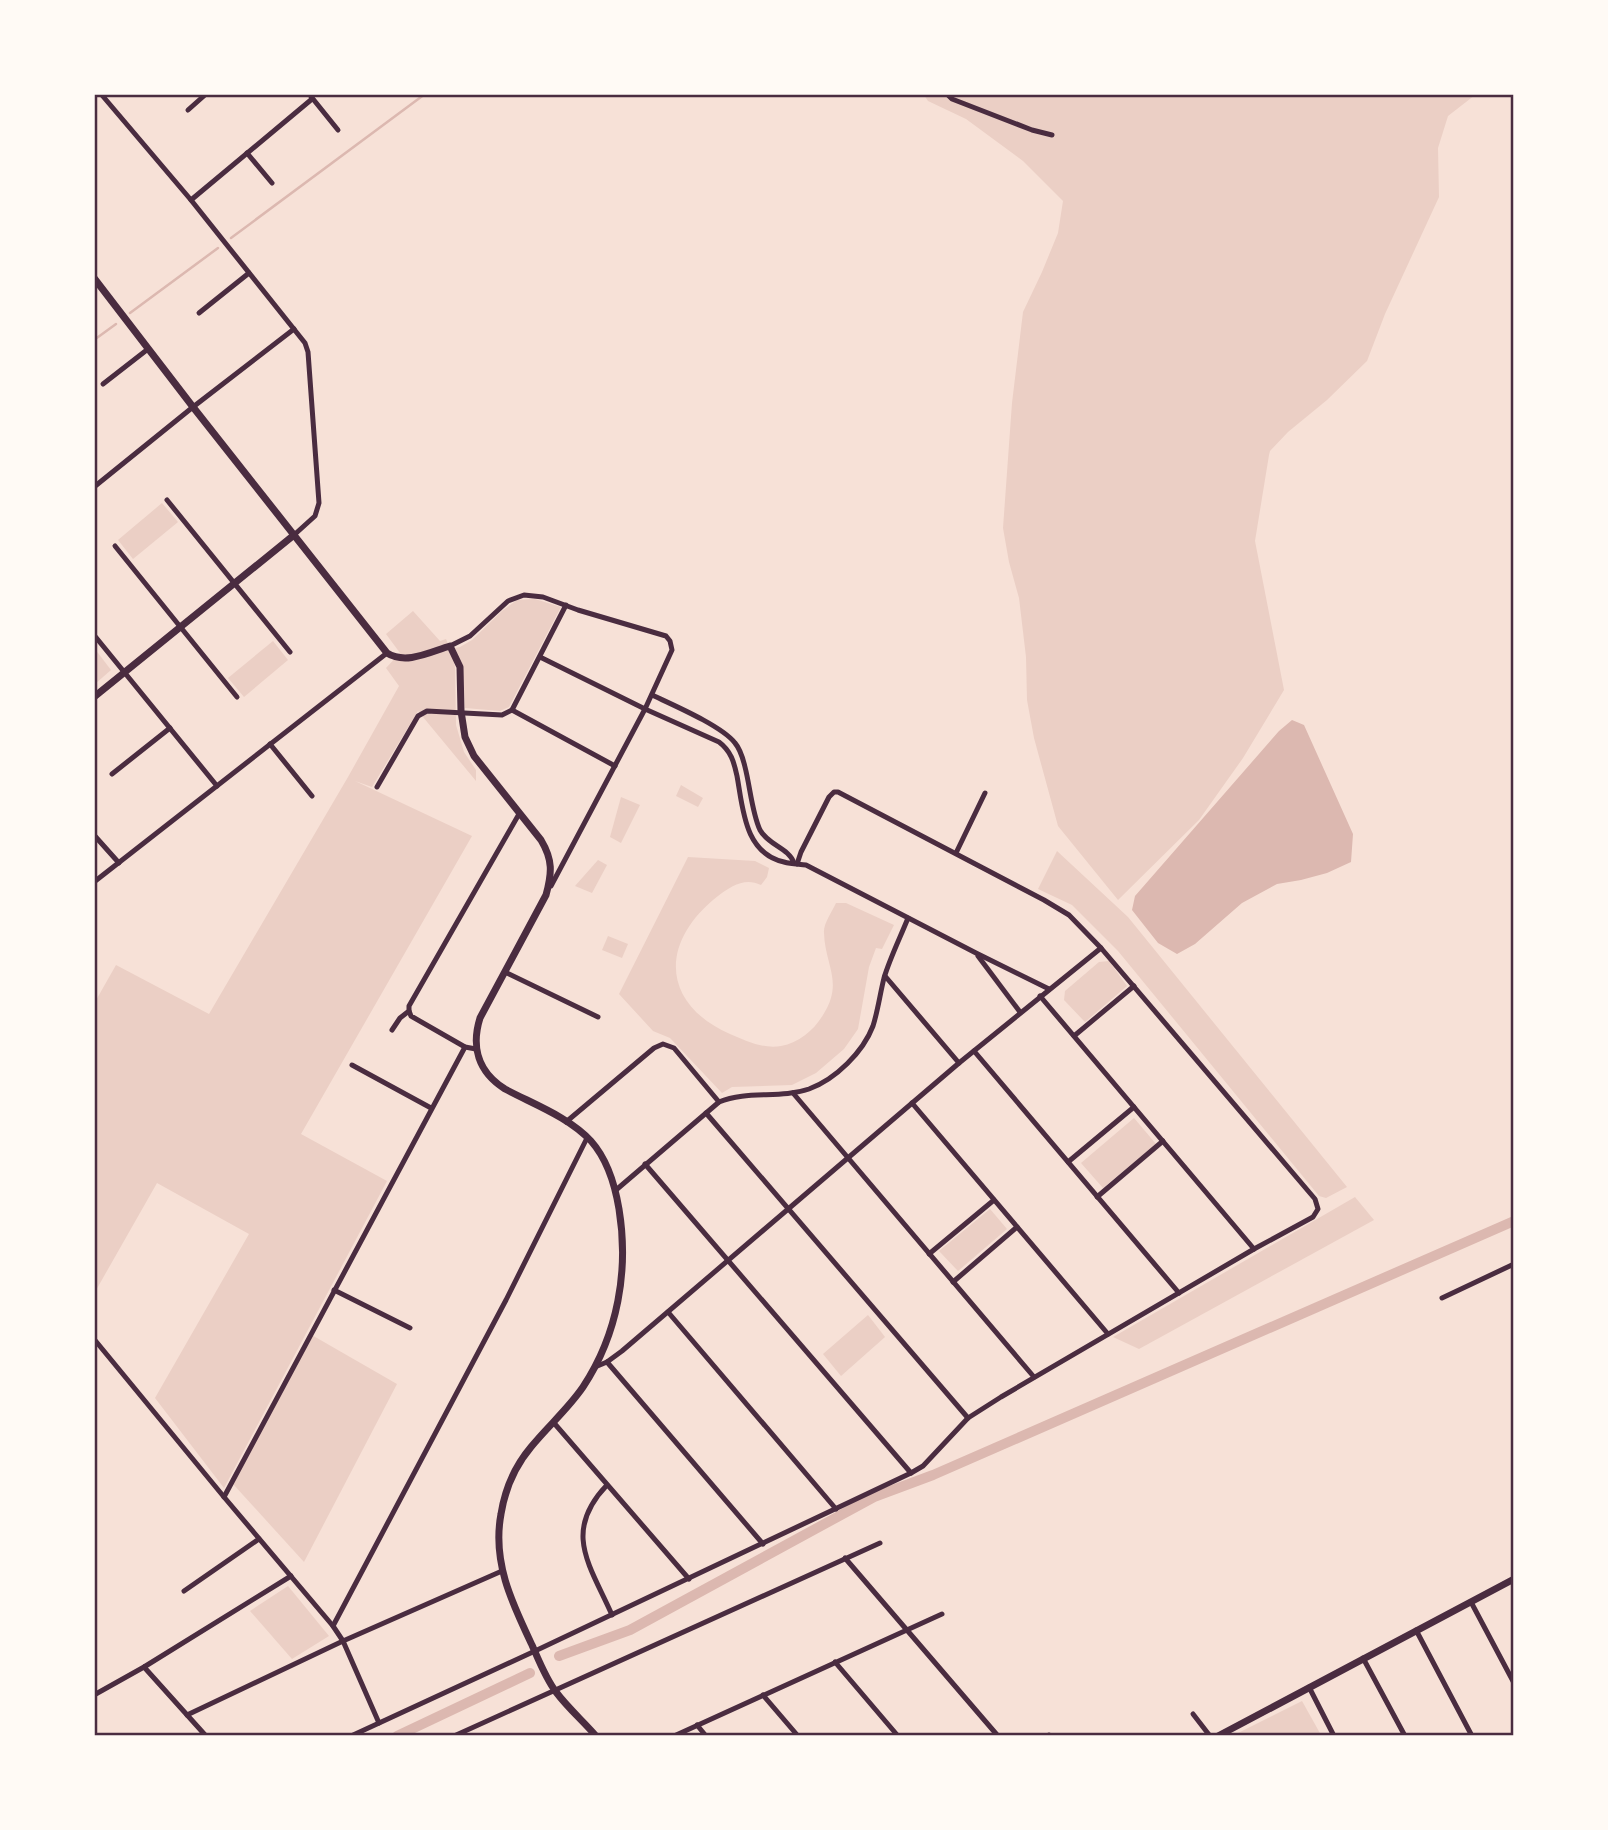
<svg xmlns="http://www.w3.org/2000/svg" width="1608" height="1830" font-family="'PT Sans Narrow',sans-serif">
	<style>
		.green { fill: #ebcfc5 }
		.water { fill: #dcb8b0 }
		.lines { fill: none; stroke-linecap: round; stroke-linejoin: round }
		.stream { stroke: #dcb8b0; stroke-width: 2.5 }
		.canal { stroke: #dcb8b0; stroke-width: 10 }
		.minor { stroke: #4a2c40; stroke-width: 5 }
		.tertiary { stroke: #4a2c40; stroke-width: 7 }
		.neatline { fill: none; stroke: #4a2c40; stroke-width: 2.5 }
	</style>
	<rect width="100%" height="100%" fill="#f7e1d7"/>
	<g class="green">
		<path d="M924,95H1475L1448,116L1438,148L1439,197L1385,314L1367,361L1327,400L1288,432L1270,451L1269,455L1255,541L1284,690L1243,758L1199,820L1118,900L1058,826L1034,738L1027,700L1026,657L1019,598L1009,562L1003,528L1012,403L1023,312L1042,272L1058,233L1063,201L1023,161L966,119L928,101Z"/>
		<path d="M162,503L178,522L133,559L118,540Z"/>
		<path d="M535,599L561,607L509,707L500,711L465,708C464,686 464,668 455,648L460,647L472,640L502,611L517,600Z"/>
		<path d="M413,611L440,641L446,639L452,653L455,667L456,725L464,752L476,770V781L418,711L372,787L355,781L472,836L301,1134L387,1181L224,1488L155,1398L249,1234L157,1183L95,1292V1002L116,965L209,1014L348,777L399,686L386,668L400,653L386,634Z"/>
		<path d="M273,641L288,660L244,697L228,678Z"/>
		<path d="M95,649L111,670L95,684H94Z"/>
		<path d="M681,785L703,798L698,807L676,796Z"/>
		<path d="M621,797L640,805L621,843L610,837Z"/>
		<path d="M1057,851L1128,917L1347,1187L1326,1198L1319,1196L1118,951L1072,905L1038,889Z"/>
		<path d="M688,857L755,861L769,868L767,877L761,885C745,877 731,886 718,896C660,941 660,1003 730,1034C746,1041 763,1049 781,1046C799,1043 814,1030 823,1015C844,982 825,966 824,933C823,924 832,912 836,903H846L894,925L882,949L876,948L869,967L858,1029L844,1049L816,1073L792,1085L732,1087L722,1093L670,1038L653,1031L619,994Z"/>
		<path d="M598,860L607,865L592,893L575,886Z"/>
		<path d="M608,936L628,944L622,958L602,950Z"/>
		<path d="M1109,961L1127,986L1085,1022L1064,1000L1065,991L1099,962Z"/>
		<path d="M1134,1118L1156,1144L1103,1188L1081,1163Z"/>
		<path d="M1355,1197L1374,1220L1139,1349L1113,1337Z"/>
		<path d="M990,1209L1007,1229L958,1271L939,1251Z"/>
		<path d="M868,1315L885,1337L841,1376L823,1354Z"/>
		<path d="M310,1334L397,1384L304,1562L233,1484Z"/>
		<path d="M288,1586L329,1636L292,1659L250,1611Z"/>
		<path d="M1302,1701L1321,1735H1234Z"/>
	</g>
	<path class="water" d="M1292,720L1304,725L1353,834L1351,862L1327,873L1301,880L1277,884L1242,903L1195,944L1177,954L1158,943L1132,910L1135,896L1279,731Z"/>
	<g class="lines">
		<g class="stream">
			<path d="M231,238L425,94"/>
			<path d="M130,313L218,248"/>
			<path d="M94,340L116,324"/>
		</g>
		<g class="canal">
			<path d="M559,1656L630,1630L874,1497L933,1475L1514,1221"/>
			<path d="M397,1736L530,1673"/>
		</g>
		<g class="minor">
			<path d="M101,94L191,200L305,343L308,352L319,503L315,516L294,535"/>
			<path d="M309,94L338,130"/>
			<path d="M947,94L952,99L1032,130L1052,135"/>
			<path d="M188,110L206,94"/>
			<path d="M247,153L272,183"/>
			<path d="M191,200L312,99"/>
			<path d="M199,313L249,273"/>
			<path d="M103,384L148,349"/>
			<path d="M94,487L193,407L294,329"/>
			<path d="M167,500L290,652"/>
			<path d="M115,546L237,697"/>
			<path d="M94,635L217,786"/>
			<path d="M450,646L470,636L508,601L524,595L543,597L578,610L666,636L670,641L672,650L645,709L551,886"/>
			<path d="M540,657L645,709L719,742C731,751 734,762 737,776C743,808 744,853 784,862C791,864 798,864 806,865L976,953L1049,989"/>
			<path d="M652,695C673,705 722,726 735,743C741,750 743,759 745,767C750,786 752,813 760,830C768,845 789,848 794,863"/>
			<path d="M512,710L615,766"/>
			<path d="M270,744L312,796"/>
			<path d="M112,774L170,728"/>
			<path d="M377,787L418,716L427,711L502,715L512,710L566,605"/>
			<path d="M94,835L119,863"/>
			<path d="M956,853L985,793"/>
			<path d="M94,882L387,653"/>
			<path d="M978,956L1020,1012"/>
			<path d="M505,972L598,1017"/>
			<path d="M885,976L959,1063"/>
			<path d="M1040,996L1254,1249"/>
			<path d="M409,1011L411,1016L465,1047L476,1049"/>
			<path d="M392,1030L400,1018L409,1011V1006L519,814"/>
			<path d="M1074,1036L1134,986"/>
			<path d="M974,1051L1179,1293"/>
			<path d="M352,1065L431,1108"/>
			<path d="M793,1093L1034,1377"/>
			<path d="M912,1103L1108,1334"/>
			<path d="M706,1113L968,1418"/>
			<path d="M566,1122L654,1048L663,1044L674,1048L719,1102"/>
			<path d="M1068,1162L1134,1107"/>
			<path d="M645,1164L911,1473"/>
			<path d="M616,1190L719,1102C747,1090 780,1099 809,1089C836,1079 863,1052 873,1026C878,1010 880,994 884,978C890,958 900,938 908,918"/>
			<path d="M1097,1197L1163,1141"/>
			<path d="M929,1254L994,1200"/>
			<path d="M953,1282L1017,1227"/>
			<path d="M334,1290L410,1328"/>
			<path d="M1442,1298L1514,1264"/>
			<path d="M668,1312L836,1509"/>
			<path d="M94,1339L224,1497L333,1626L343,1641L379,1723"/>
			<path d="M607,1362L763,1544"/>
			<path d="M595,1367L607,1362L622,1351L959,1063L1101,948"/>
			<path d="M554,1423L689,1579"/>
			<path d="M607,1485C562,1532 590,1565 612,1615"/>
			<path d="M224,1497L465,1047"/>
			<path d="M845,1558L998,1736"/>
			<path d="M184,1591L259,1539"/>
			<path d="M1471,1602L1514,1683"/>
			<path d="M333,1626L506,1300L587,1138"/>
			<path d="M1416,1630L1472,1736"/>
			<path d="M1363,1658L1405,1736"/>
			<path d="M835,1662L898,1736"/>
			<path d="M144,1667L206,1736"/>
			<path d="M1309,1687L1334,1736"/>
			<path d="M94,1695L144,1667L291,1576"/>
			<path d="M763,1695L798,1736"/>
			<path d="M1193,1714L1210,1736"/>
			<path d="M187,1715L343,1641L502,1571"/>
			<path d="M697,1725L706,1736"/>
			<path d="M351,1736L535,1651L911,1473L923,1466L968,1418L1001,1397L1254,1249L1313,1217L1318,1209L1315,1199L1101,948L1069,915L1044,900L838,792H834L829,797L801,852L797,864"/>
			<path d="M454,1736L880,1543"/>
			<path d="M674,1736L942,1614"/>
			<path d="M1049,1736V1735"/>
		</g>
		<g class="tertiary">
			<path d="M94,278L193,407L387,653C406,665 430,652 450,646L460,667L461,711L465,737L474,756L541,840C553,860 552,873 546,895L480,1018C471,1047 478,1072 505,1089C533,1104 569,1117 591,1141C607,1159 615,1185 619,1209C629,1270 618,1334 583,1387C568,1409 548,1426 531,1447C515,1466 505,1489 501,1514C492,1562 512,1603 532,1645C539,1661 546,1679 556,1692C568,1708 583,1721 596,1736"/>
			<path d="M94,697L294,535"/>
			<path d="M1218,1736L1514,1579"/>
		</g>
	</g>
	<rect width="1608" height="1830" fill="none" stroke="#fffaf5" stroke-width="192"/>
	<rect x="96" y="96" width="1416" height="1638" class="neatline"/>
</svg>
